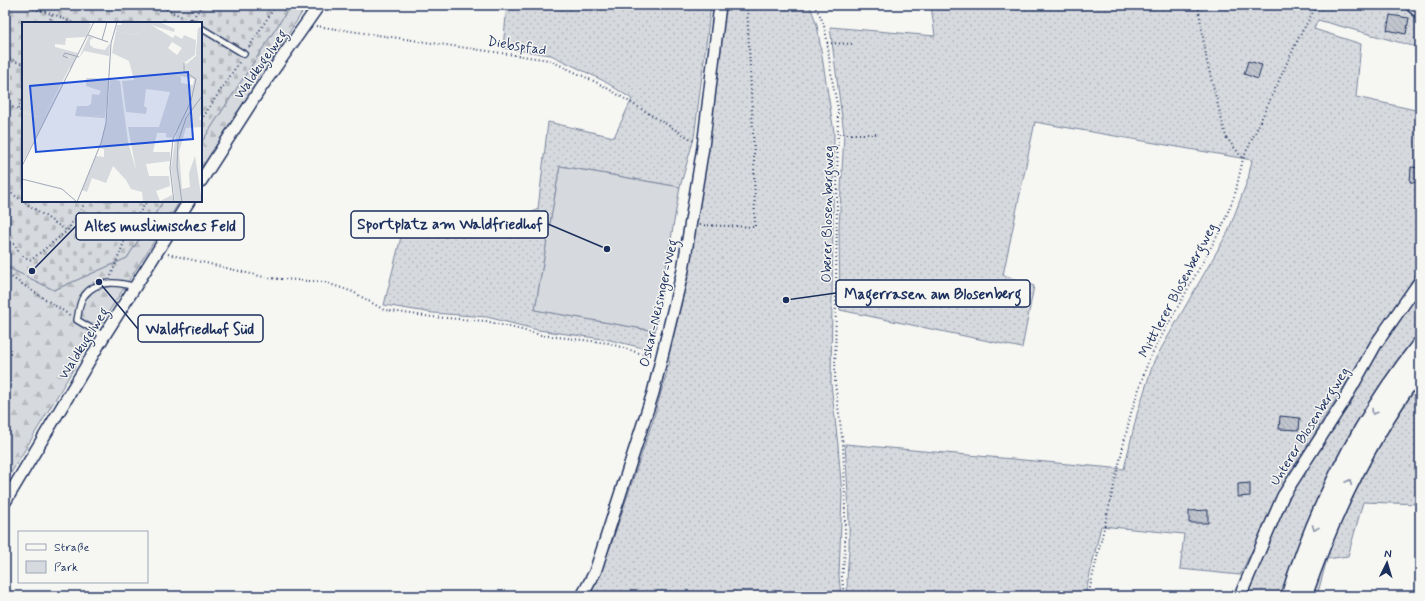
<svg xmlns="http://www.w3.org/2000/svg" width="1425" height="601" font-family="Mynerve,sans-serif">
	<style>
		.grass { fill: url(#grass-dots); stroke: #78849e }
		.forest { fill: url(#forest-firs); stroke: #78849e }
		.cemetery { fill: url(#cemetery-stones); stroke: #78849e }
		.park { fill: #d6d9dd; stroke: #78849e }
		.building { fill: url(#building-back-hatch); stroke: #1b2f5e }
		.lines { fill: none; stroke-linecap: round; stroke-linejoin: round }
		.lane-casing { stroke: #1b2f5e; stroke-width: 8 }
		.street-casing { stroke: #1b2f5e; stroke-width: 14 }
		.primary-casing { stroke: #1b2f5e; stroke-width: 20 }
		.path { stroke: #1b2f5e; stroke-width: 2; stroke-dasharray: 1 3; stroke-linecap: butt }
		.lane { stroke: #f6f6f2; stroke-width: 5.5 }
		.street { stroke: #f6f6f2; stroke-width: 11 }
		.primary { stroke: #f6f6f2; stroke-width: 17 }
		.oneway { stroke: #8892a8 }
		.labels { text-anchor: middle; stroke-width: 3; stroke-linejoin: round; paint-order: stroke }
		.street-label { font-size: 14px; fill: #1b2f5e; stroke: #f6f6f2 }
		.inset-road { fill: none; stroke: #9ea6b7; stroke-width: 1 }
		.view { fill: #1d4ed8; fill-opacity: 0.15; stroke: #1d4ed8; stroke-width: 2 }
		.inset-edge { fill: none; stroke: #1b2f5e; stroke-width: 2 }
		.leader { fill: none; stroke: #1b2f5e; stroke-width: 1.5 }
		.callout-dot { fill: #1b2f5e; stroke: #f6f6f2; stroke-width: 1.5 }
		.callout { fill: #f6f6f2; stroke: #1b2f5e; stroke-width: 1.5 }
		.callout-label { font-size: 15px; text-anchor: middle; font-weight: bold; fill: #1b2f5e }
	</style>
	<defs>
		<pattern id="grass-dots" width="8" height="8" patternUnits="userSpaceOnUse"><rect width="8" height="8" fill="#d6d9dd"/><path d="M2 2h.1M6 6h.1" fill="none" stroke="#b7bbc0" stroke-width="1.8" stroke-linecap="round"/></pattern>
		<pattern id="forest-firs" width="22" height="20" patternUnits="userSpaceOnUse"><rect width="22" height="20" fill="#d6d9dd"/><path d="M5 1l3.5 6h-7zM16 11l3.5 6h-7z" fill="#b7bbc0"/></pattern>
		<pattern id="cemetery-stones" width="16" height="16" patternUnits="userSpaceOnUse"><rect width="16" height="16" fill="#d6d9dd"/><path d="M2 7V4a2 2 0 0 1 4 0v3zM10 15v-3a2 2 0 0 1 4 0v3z" fill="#b7bbc0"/></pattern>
		<pattern id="building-back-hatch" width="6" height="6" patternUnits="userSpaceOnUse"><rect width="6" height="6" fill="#c0c4cd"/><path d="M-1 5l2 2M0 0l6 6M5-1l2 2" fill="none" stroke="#a4a9b2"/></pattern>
	</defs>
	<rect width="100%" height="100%" fill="#f6f6f2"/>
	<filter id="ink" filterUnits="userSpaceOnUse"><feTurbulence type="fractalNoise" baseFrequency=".025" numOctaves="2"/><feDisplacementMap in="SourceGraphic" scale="8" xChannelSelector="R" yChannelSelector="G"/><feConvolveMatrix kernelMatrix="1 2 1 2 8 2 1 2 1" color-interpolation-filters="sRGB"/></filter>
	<g filter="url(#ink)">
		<g class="grass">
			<path d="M507,5H711L694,138L680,187L560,166L535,310L655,331L651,350L610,340L538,330L487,317L433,313L384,305L406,217L508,226L538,209L548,122L614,137L632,99L604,81L551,55L503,48Z"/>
			<path d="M725,5L810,6L817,25L834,132L831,384L838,445L842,495L839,576L841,596H587L611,545L654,417L670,361H664Z"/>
			<path d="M931,5H1406L1420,17V48L1318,20L1314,29L1361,44L1356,97L1420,111V268L1321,423L1279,496L1240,575L1180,569L1184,534L1101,526L1085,596H848C846,578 848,567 849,550C850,515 847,479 845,444L1124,469L1137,414L1154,361L1228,232L1248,179L1252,160L1035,122L1003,275L1034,286L1022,348L840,310L839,228L844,133L830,27L935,36Z"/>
			<path d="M1420,283V504L1363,502L1348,556L1327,559L1317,596H1243L1286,492Z"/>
		</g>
		<g class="forest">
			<path d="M291,5H307L201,169V143Z"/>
			<path d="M163,201H180L95,333L5,483V266L54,290L127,258Z"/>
		</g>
		<path class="cemetery" d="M5,5H291L201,143V23H23V201H163L127,258L54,290L5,266Z"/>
		<path class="park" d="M560,166L680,187L655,331L535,310Z"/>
		<g class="building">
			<path d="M1390,15L1409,18L1406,34L1387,30Z"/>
			<path d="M1248,61L1262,65L1258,79L1244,74Z"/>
			<path d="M1411,167L1420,168V183L1410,182Z"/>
			<path d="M1280,416L1300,418L1299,430L1279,429Z"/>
			<path d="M1250,483V496L1238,497V484Z"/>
			<path d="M1208,510V523H1189V511Z"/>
		</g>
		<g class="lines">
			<defs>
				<g id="lane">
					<path d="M191,22L193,23"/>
					<path d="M201,28L244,54"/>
					<path d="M104,336L77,320C79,313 79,301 84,296C96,279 119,282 135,287"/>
				</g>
				<g id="street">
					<path d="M1411,5L1420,13"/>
					<path d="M201,181L260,89L319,5"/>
					<path d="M5,502L104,336L189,201"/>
					<path d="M582,596L595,572L653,393L683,270L703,147L720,5"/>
					<path d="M1240,596L1283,496L1344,401L1376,344L1420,281"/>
				</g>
				<g id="primary">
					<path d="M1290,596C1318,506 1362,420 1420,346"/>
					<path d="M1303,596C1331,513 1369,436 1420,366"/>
				</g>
			</defs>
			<use href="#lane" class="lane-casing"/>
			<use href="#street" class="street-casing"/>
			<use href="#primary" class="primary-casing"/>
			<g class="path">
				<path d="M22,5L58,16L73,23"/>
				<path d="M159,5L184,18"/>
				<path d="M813,5C829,24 827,49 831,72C833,84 835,96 838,108L835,383L843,445L845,495V551L842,577L844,596"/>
				<path d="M1198,5L1207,62L1226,137L1243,159"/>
				<path d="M195,15L203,5"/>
				<path d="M49,23L52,14"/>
				<path d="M316,26L549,60L602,85L694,141"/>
				<path d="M827,43L854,44"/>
				<path d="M249,47L276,5"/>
				<path d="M5,58L23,64"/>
				<path d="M5,104L23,112"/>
				<path d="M18,109L23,98"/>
				<path d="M201,120L240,61"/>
				<path d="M839,134H879"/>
				<path d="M5,189L67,231L86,201"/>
				<path d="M700,225L755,227L754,154L747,5"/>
				<path d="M5,243L14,244L21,255L31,260L67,231"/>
				<path d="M168,254L268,278L324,282L353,292L384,310L432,317L486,321L541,335L608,343L642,354L652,355"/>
				<path d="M5,273L71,316"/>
				<path d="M111,276L129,229L147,201"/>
				<path d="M1088,596L1131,413L1149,359L1222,227L1235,194L1243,159L1298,39L1317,5"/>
			</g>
			<use href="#lane" class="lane"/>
			<use href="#street" class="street"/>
			<use href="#primary" class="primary"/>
		</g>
		<defs><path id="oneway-chevron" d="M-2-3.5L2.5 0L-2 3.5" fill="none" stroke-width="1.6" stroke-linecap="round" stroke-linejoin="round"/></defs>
		<g class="oneway">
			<use href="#oneway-chevron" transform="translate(1374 412) rotate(122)"/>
			<use href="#oneway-chevron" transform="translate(1349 482) rotate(-63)"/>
			<use href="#oneway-chevron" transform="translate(1315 528) rotate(111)"/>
		</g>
	</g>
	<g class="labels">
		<g class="street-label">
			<text transform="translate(517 45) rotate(9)" y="5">Diebspfad</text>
			<text transform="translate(260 64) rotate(-55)" y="5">Waldkugelweg</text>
			<text transform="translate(827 214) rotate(-89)" y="5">Oberer Blosenbergweg</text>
			<text transform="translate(1177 290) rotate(-62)" y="5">Mittlerer Blosenbergweg</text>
			<text transform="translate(658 303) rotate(-77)" y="5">Oskar-Neisinger-Weg</text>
			<text transform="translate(83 343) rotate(-58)" y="5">Waldkugelweg</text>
			<text transform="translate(1309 426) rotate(-58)" y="5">Unterer Blosenbergweg</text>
		</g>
	</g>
	<g transform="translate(22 22)">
		<rect width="180" height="180" fill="#f6f6f2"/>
		<path d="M125,0H137L153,7L152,10L129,3L151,16L153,13L160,17L162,13L174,18L173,33L162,41L161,45L162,49L173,56L163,49L161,45L174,34L176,6L180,5V90L177,97L180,99V105L164,106L157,130L160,167L168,165L167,151L173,134L180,180H153L149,146L155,106L151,116L144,115V111H135L131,130H148V139L124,142L127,154H147L148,164L134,169L138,179L150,173L152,180H121L120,170L109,167L104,158L91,144L84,161L70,156L65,170L60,168L74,134L82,135V127L78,126L85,98L88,57L98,59L106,120L114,148L106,105H137L148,70L124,67L122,84L125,86L124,92L104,90L100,59L112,58L107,39L90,31L94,9L109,13L118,11ZM150,20L160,26L155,33L146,26ZM154,53L172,57L171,63L159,61V55ZM64,56H87L85,78L70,93L83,94V96L53,94L55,84H66L69,82L70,72L77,73L79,69L64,64Z" fill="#d6d9dd" fill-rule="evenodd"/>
		<path d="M0,0H63L69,2L64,15L44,16L43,23L33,22V25L56,31L48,50V35L0,29ZM100,0H125L118,11L109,13L94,9L95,3H99ZM180,5L177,32L180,34V44L170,43L167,40L174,34L176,6ZM67,14L71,16L68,18V23L72,26L83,28L88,21L87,34L62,29L57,36ZM163,41L180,47V57L165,51ZM46,51L10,123L0,141V90L16,95L24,91Z" fill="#d6d9dd"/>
		<path d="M0,29L43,32L51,39L24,91L17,95L0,90Z" fill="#d6d9dd"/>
		<path d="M71,77L85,78L83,94L70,93Z" fill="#d6d9dd"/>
		<path class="inset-road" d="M66,13L86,20M80,18L85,0M46,36L41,34L43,31L57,35M162,41V49L174,57M0,144L72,0M0,157L40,167L55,180M55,180L79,121L84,101L89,21L95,0M152,180L148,146L151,117L169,79L174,57M160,180L155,145L156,120L164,96L180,74"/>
		<path class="view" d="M166,50L171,117L14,130L8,64Z"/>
		<rect width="180" height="180" class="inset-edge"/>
	</g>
	<path class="leader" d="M607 249L548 224M32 271L76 226M786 300L836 293M99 282L138 329"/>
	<g class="callout-dot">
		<circle cx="607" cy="249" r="4"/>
		<circle cx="32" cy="271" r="4"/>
		<circle cx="786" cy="300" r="4"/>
		<circle cx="99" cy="282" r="4"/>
	</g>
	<g class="callout">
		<rect x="351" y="211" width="197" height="27" rx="4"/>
		<rect x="76" y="213" width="168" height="27" rx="4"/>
		<rect x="836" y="280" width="194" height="27" rx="4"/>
		<rect x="138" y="315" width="125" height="27" rx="4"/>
	</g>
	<g class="callout-label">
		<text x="450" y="229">Sportplatz am Waldfriedhof</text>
		<text x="160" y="231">Altes muslimisches Feld</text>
		<text x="933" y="299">Magerrasen am Blosenberg</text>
		<text x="200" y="334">Waldfriedhof Süd</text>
	</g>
	<rect width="1425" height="601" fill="none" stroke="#f6f6f2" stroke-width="20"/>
	<rect x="10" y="10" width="1405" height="581" fill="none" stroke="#1b2f5e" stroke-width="1.5" filter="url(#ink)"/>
	<rect x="18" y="531" width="130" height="52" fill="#f6f6f2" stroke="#9ea6b7"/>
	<rect x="26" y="544" width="20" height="6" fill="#f6f6f2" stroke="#9ea6b7"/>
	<text x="54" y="551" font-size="12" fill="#1b2f5e">Straße</text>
	<rect x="26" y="561" width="20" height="12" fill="#d6d9dd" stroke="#9ea6b7"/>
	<text x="54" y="571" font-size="12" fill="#1b2f5e">Park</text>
	<g transform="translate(1387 563) rotate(5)" stroke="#f6f6f2" stroke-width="3" paint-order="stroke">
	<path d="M0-3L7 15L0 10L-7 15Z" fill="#1b2f5e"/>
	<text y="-6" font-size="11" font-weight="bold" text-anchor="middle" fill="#1b2f5e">N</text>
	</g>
</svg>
